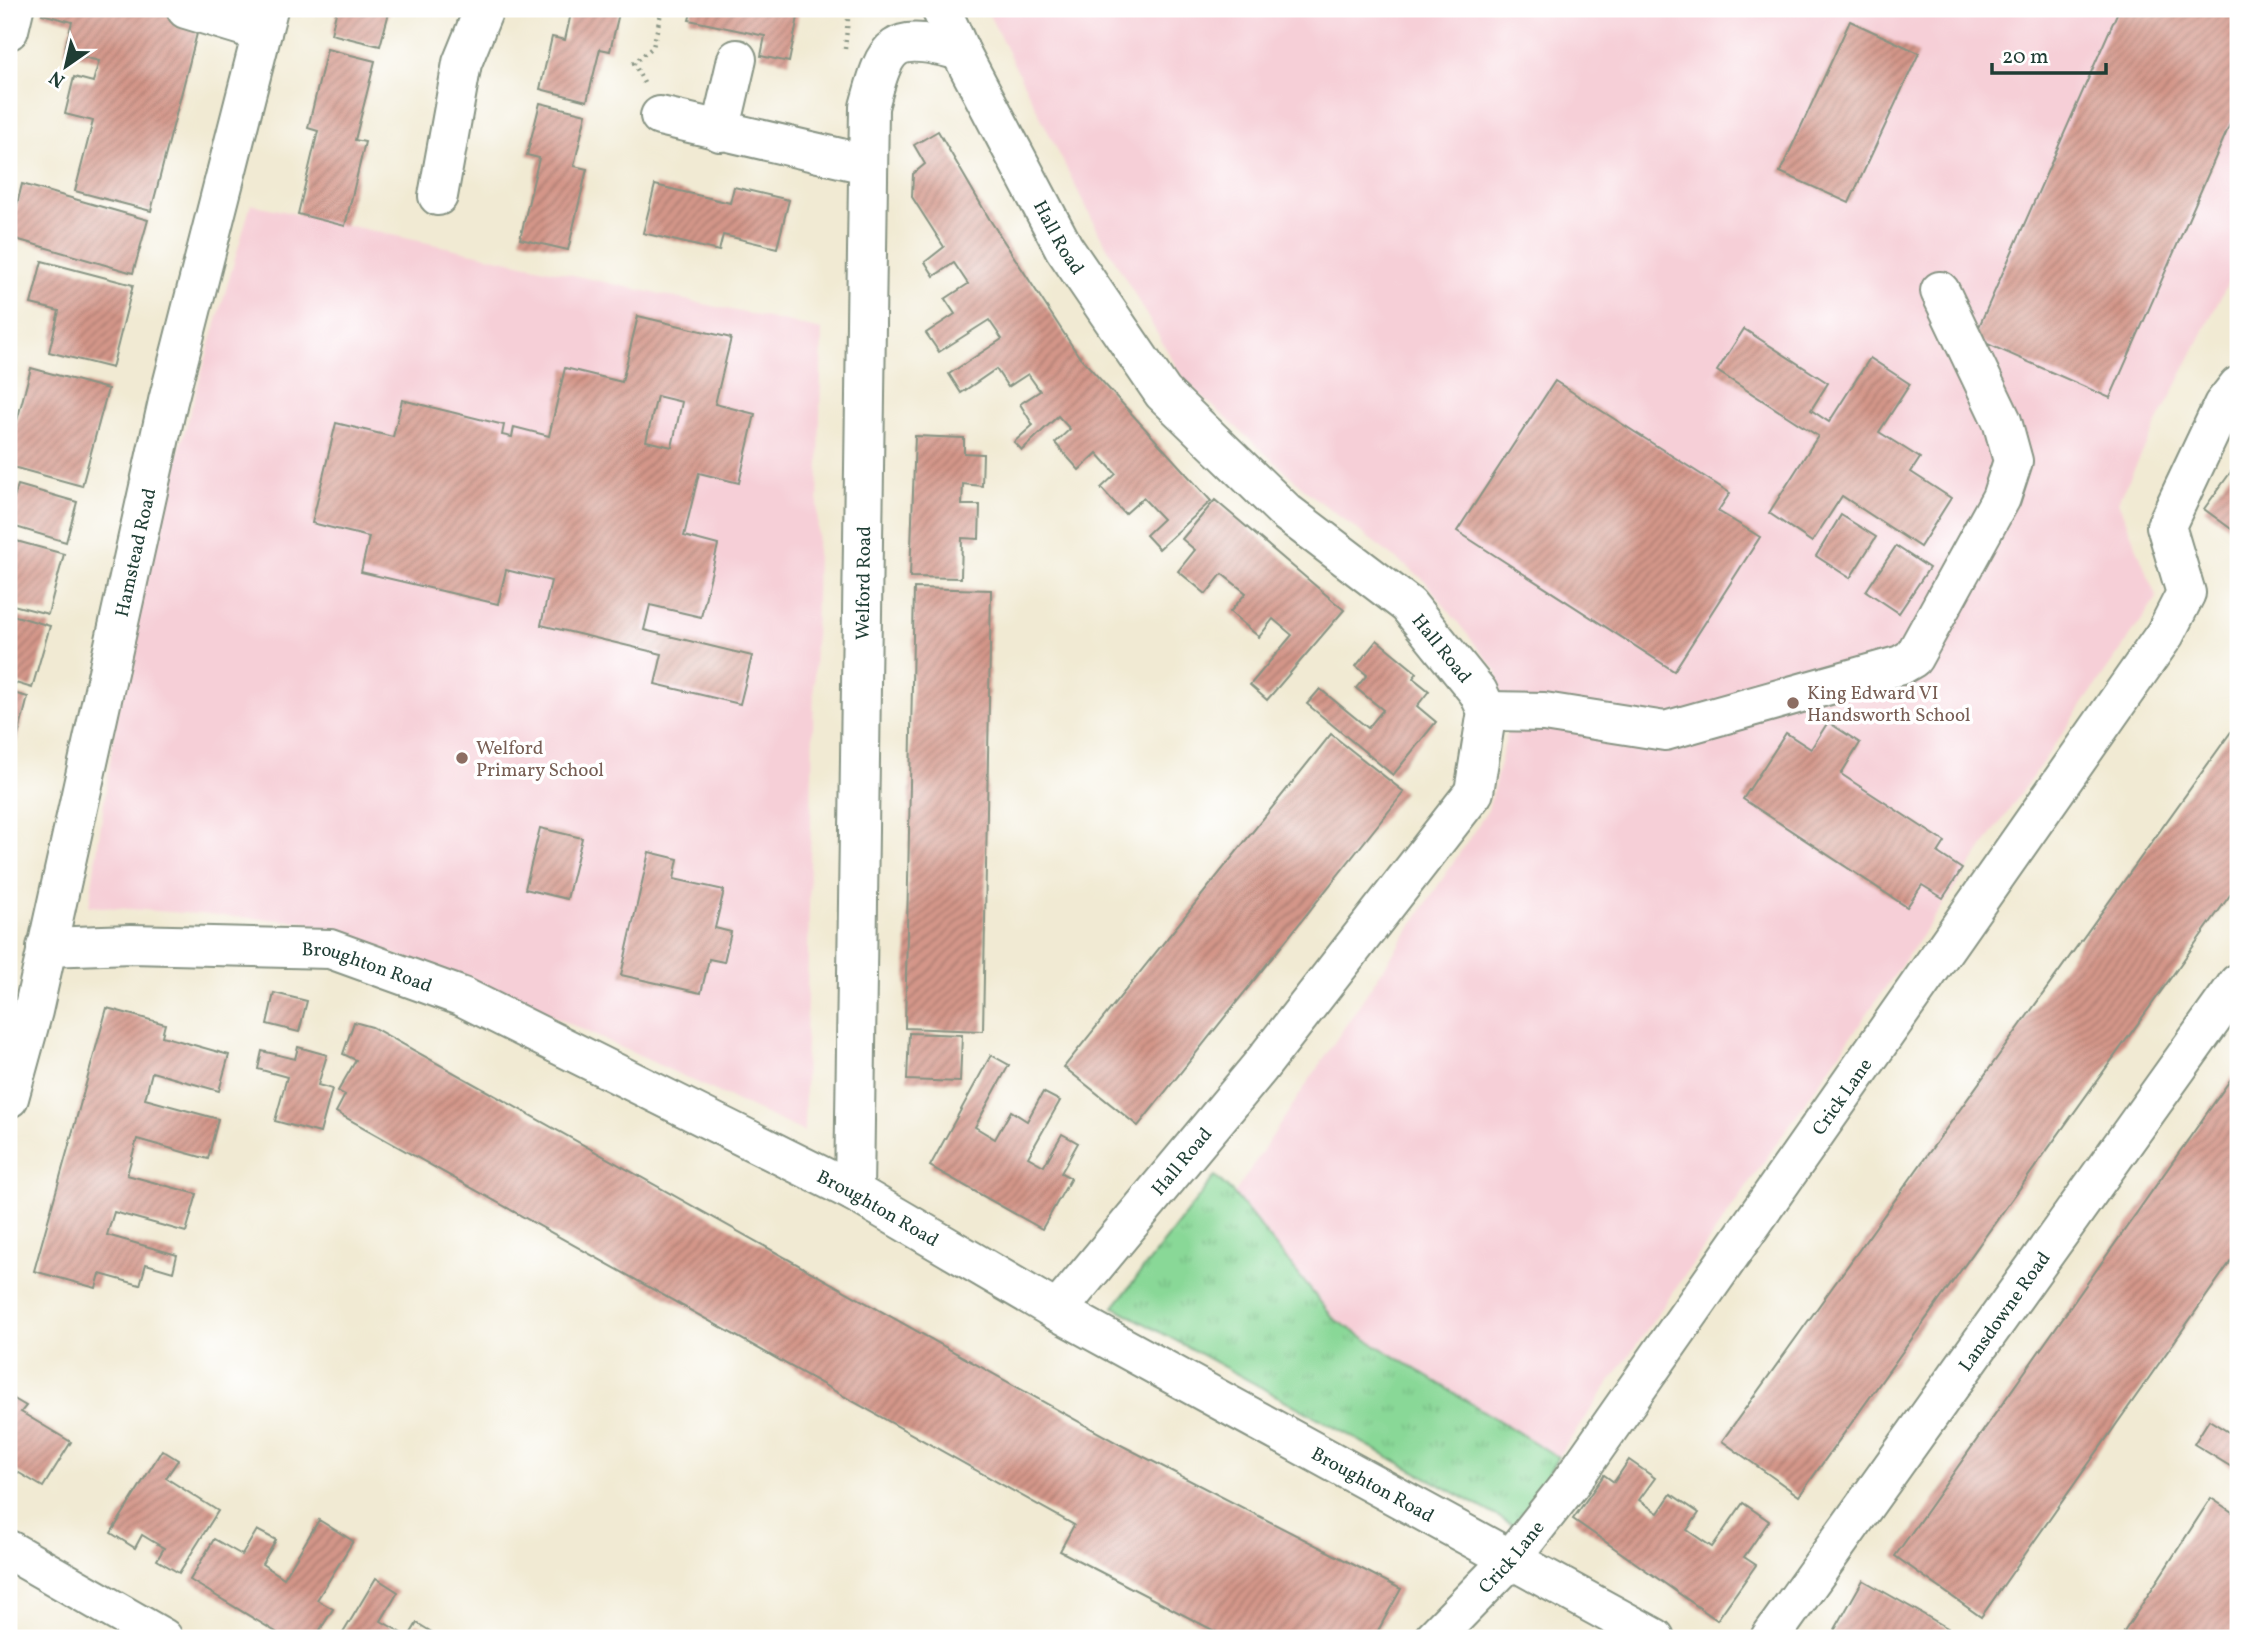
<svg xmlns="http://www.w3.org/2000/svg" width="2247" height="1647" font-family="Vollkorn,serif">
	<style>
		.built { fill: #f6cfd7 }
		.grass { fill: url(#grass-tufts); stroke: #548a66; stroke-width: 2 }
		.building { fill: url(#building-hatch); fill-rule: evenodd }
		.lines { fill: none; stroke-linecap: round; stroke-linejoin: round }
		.minor-casing { stroke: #889484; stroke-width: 42 }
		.major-casing { stroke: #889484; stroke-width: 42 }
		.path { stroke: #889484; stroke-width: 4.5; stroke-dasharray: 2 5; stroke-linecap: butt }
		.minor { stroke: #fff; stroke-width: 38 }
		.major { stroke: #fff; stroke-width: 38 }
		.education-dot { fill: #8d6e63; stroke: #fff; stroke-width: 2.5 }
		.labels { text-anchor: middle; stroke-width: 7; stroke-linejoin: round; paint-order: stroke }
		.street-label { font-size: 19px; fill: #1f3d34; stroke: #fff }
		.education-label { font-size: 19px; fill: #785e54; stroke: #fff; text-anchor: start }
	</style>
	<defs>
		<pattern id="grass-tufts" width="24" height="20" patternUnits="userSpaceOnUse" patternTransform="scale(1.75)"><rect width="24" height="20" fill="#89d897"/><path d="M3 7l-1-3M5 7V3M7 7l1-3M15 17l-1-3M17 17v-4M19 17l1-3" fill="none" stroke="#76ba83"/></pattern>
		<pattern id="building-hatch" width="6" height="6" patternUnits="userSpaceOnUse" patternTransform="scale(1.75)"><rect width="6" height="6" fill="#d49689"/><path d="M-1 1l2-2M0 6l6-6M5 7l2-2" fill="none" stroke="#ab7c71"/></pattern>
	</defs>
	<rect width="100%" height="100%" fill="#fff"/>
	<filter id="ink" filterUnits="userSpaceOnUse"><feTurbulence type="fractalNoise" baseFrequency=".0143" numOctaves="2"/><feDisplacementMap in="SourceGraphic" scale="14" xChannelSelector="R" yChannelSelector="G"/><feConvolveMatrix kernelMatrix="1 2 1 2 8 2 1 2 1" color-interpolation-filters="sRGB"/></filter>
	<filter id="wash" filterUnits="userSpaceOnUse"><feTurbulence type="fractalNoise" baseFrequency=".00686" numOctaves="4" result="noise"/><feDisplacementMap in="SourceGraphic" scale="28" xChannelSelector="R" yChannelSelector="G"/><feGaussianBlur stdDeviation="1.57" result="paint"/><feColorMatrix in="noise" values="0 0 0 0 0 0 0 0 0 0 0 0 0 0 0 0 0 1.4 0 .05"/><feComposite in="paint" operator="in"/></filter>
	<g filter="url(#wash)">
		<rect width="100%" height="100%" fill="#f1ead3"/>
		<g class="built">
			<path d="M986,9H2238V263L2118,501L2157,598L1558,1457L1334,1319L1234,1194L1488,810L1507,735L1497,672L1424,580L1310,494L1184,380L1099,233Z"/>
			<path d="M251,204L822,330L804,1132L503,993L304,922L89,906L132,611Z"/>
		</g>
		<path class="grass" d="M1215,1176L1234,1194L1334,1319L1558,1457L1517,1527L1114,1307Z"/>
		<g id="blocks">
			<g class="building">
				<path d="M43,9H150L200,22L151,211L75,191L93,121L65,114L74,77L93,82L99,61L64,52L72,22L42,14Z"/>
				<path d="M337,9H390L380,46L331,34Z"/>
				<path d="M572,9H620L610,51L600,49L587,101L540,89L552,37L565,40Z"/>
				<path d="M692,9H783L799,12L789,62L761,56L765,36L689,20Z"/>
				<path d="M2119,9H2238V106L2110,398L1974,338Z"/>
				<path d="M1850,21L1919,53L1849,203L1780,172Z"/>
				<path d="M327,49L375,61L355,140L365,142L345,226L298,214L318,131L308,128Z"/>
				<path d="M540,103L586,114L574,166L587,169L568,250L520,239L539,158L527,155Z"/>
				<path d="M938,131L990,220L1078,355L1211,501L1159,549L1146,535L1163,519L1143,498L1125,514L1101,488L1116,474L1097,453L1079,470L1055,443L1070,429L1058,416L1022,450L1014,442L1033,425L1020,404L1040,391L1028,374L1008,387L996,369L961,393L949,374L1002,339L989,320L939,352L926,333L955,314L945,299L968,284L954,263L934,276L925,262L944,247L912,197L913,174L925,164L914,145Z"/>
				<path d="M22,184L148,220L133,273L9,237Z"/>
				<path d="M655,185L730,203L734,187L789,200L777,248L723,235L719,251L643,233Z"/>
				<path d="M42,261L133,285L112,368L49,352L59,311L31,304Z"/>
				<path d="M638,316L731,338L715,404L755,414L739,483L699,473L684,536L718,545L701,617L650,605L644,630L752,656L740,704L655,684L662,654L541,625L551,581L506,570L498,604L361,572L369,537L312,523L336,423L393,437L402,400L504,425L502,435L512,437L514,427L549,436L565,368L622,382ZM657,396L682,402L672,447L646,441Z"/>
				<path d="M1744,329L1828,383L1811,410L1829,422L1870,358L1910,384L1879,432L1920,458L1911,472L1951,498L1920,547L1842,496L1812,542L1769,513L1818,436L1717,371Z"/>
				<path d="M31,368L108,389L82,486L9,466V451Z"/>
				<path d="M1555,381L1730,493L1718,511L1760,537L1674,671L1457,531Z"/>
				<path d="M915,436L964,438V453L983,454L982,486L963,484L962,505H980L979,539L962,538L961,578L910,577Z"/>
				<path d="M2238,462V534L2204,509Z"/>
				<path d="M18,485L77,502L66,542L9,525V496L14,498Z"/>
				<path d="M1215,500L1344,610L1267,700L1250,685L1292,635L1273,619L1259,637L1230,612L1246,593L1222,574L1206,594L1178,571L1195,550L1182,539Z"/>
				<path d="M1841,515L1876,537L1850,578L1816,556Z"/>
				<path d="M9,539L64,554L48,614L9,604Z"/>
				<path d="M1896,546L1929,568L1899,613L1866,591Z"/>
				<path d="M914,588L991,590L983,1031L905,1028Z"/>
				<path d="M9,614L50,626L32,688L9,681Z"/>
				<path d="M1377,640L1417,673L1413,678L1429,691L1417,706L1436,722L1393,775L1307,704L1320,689L1368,728L1383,710L1356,688L1367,675L1356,666Z"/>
				<path d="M9,692L28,697L10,767L9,766Z"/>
				<path d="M1828,722L1860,743L1841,774L1945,842L1938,853L1962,869L1943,898L1922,885L1907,907L1743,799L1786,733L1811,749Z"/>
				<path d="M2238,722V884L1799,1496L1722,1441Z"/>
				<path d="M1331,734L1404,792L1138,1126L1064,1067Z"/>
				<path d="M540,828L582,838L567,899L525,889Z"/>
				<path d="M649,852L678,859L674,879L724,890L715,928L731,932L724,962L709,959L701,993L621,975Z"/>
				<path d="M274,993L307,1001L299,1032L267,1024Z"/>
				<path d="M107,1008L165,1024L162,1036L229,1055L219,1091L152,1072L145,1099L218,1119L208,1159L137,1139L127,1175L197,1194L186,1232L114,1212L107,1235L177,1255L173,1272L146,1264L140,1285L100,1274L96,1288L34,1271Z"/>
				<path d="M354,1022L372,1027L1119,1444L1401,1589L1374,1638H1228L1060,1551L1074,1525L336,1112L345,1095L338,1091L356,1060L343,1054Z"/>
				<path d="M909,1033L962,1035L960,1082L907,1080Z"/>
				<path d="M298,1047L327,1055L318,1085L332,1089L320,1133L275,1121L287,1077L258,1069L262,1051L295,1059Z"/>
				<path d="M991,1055L1009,1065L975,1127L995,1139L1011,1111L1027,1121L1043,1092L1060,1101L1028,1157L1044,1166L1062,1134L1078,1143L1061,1173L1071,1178L1042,1229L930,1166Z"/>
				<path d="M2238,1069V1251L1981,1617L1895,1556Z"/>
				<path d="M9,1396L26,1406L21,1412L71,1442L43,1487L9,1467Z"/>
				<path d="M2209,1420L2238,1438V1471L2194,1444Z"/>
				<path d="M162,1450L178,1460L166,1478L218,1511L179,1573L157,1560L164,1548L152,1541L142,1535L135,1548L111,1533Z"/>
				<path d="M1629,1460L1655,1478L1639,1500L1658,1513L1671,1494L1699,1513L1687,1530L1712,1547L1743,1503L1769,1521L1744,1557L1756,1565L1717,1620L1573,1519L1604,1475L1614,1482Z"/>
				<path d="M2211,1498L2238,1516V1623L2228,1638H2134L2124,1632Z"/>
				<path d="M319,1520L353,1541L317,1600L333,1609L315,1638H286L190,1580L214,1539L242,1555L257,1530L276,1540L262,1564L284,1578Z"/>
				<path d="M376,1578L398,1592L381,1621L402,1633L398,1638H340Z"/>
				<path d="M1863,1580L1965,1638H1830Z"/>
				<path d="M417,1623L435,1634L433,1638H408Z"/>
			</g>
		</g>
	</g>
	<g filter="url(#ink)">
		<use href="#blocks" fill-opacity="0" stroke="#889484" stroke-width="2"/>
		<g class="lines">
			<defs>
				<g id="minor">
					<path d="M186,9L262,32"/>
					<path id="s1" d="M941,9L960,51L1064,248L1163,393L1286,512L1408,605L1478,692L1487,711L1474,792L1259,1068L1057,1311"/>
					<path d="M9,30L14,9"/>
					<path d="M660,116L866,164"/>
					<path d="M720,132L737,59"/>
					<path d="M438,196L462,63L484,9"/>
					<path d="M1487,711L1544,712L1665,731L1901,665L1913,658L2001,498L2013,461L2002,421L1940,291"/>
					<path id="s2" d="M46,947L131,944L330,949L463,997L854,1192L1057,1311L1655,1638"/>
					<path id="s3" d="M854,1192L869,107C886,43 891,32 960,51"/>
					<path d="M9,1550L163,1638"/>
					<path id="s4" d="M1434,1638L1509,1561L1569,1485L2165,634L2186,593L2166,526L2223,405L2238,386"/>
					<path id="s5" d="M1770,1638L2238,983"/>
				</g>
				<g id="major">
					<path id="s6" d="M9,1098L33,1011L168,401L268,9"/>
				</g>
			</defs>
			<use href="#minor" class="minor-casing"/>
			<use href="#major" class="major-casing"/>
			<g class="path">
				<path d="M845,49L849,9"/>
				<path d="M644,83L634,63L653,47L662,9"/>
			</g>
			<use href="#minor" class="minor"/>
			<use href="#major" class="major"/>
		</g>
	</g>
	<g class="education-dot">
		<circle cx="1793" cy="703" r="7"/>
		<circle cx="462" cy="758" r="7"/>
	</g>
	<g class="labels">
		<g class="street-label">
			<text dy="7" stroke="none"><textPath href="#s1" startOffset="257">Hall Road</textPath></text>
			<text dy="7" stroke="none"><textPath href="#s6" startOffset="560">Hamstead Road</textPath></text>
			<text dy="7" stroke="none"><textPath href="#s3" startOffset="609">Welford Road</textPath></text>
			<text dy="7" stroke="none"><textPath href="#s1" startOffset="824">Hall Road</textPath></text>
			<text dy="7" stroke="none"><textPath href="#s2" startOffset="324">Broughton Road</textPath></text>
			<text dy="7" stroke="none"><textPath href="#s4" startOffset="679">Crick Lane</textPath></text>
			<text transform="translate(1181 1161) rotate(-50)" y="7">Hall Road</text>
			<text dy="7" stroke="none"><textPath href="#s2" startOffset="891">Broughton Road</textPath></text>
			<text dy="7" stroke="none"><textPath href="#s5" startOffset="402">Lansdowne Road</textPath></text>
			<text dy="7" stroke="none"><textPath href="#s2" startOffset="1458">Broughton Road</textPath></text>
			<text dy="7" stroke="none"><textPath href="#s4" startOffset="112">Crick Lane</textPath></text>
		</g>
		<g class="education-label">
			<text x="1807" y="699">King Edward VI<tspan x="1807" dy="22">Handsworth School</tspan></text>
			<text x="476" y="754">Welford<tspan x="476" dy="22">Primary School</tspan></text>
		</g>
	</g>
	<rect width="2247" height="1647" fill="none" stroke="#fff" stroke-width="35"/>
	<g transform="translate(66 66) rotate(214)" stroke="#ffffff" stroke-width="5" paint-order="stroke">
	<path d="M0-5L12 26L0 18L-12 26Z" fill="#1f3d34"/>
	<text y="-10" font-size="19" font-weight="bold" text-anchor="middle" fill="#1f3d34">N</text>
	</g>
	<path d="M1992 63v10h114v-10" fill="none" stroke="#1f3d34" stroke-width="3.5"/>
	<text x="2002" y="63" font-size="21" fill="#1f3d34" stroke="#ffffff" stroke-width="5" paint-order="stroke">20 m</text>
</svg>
